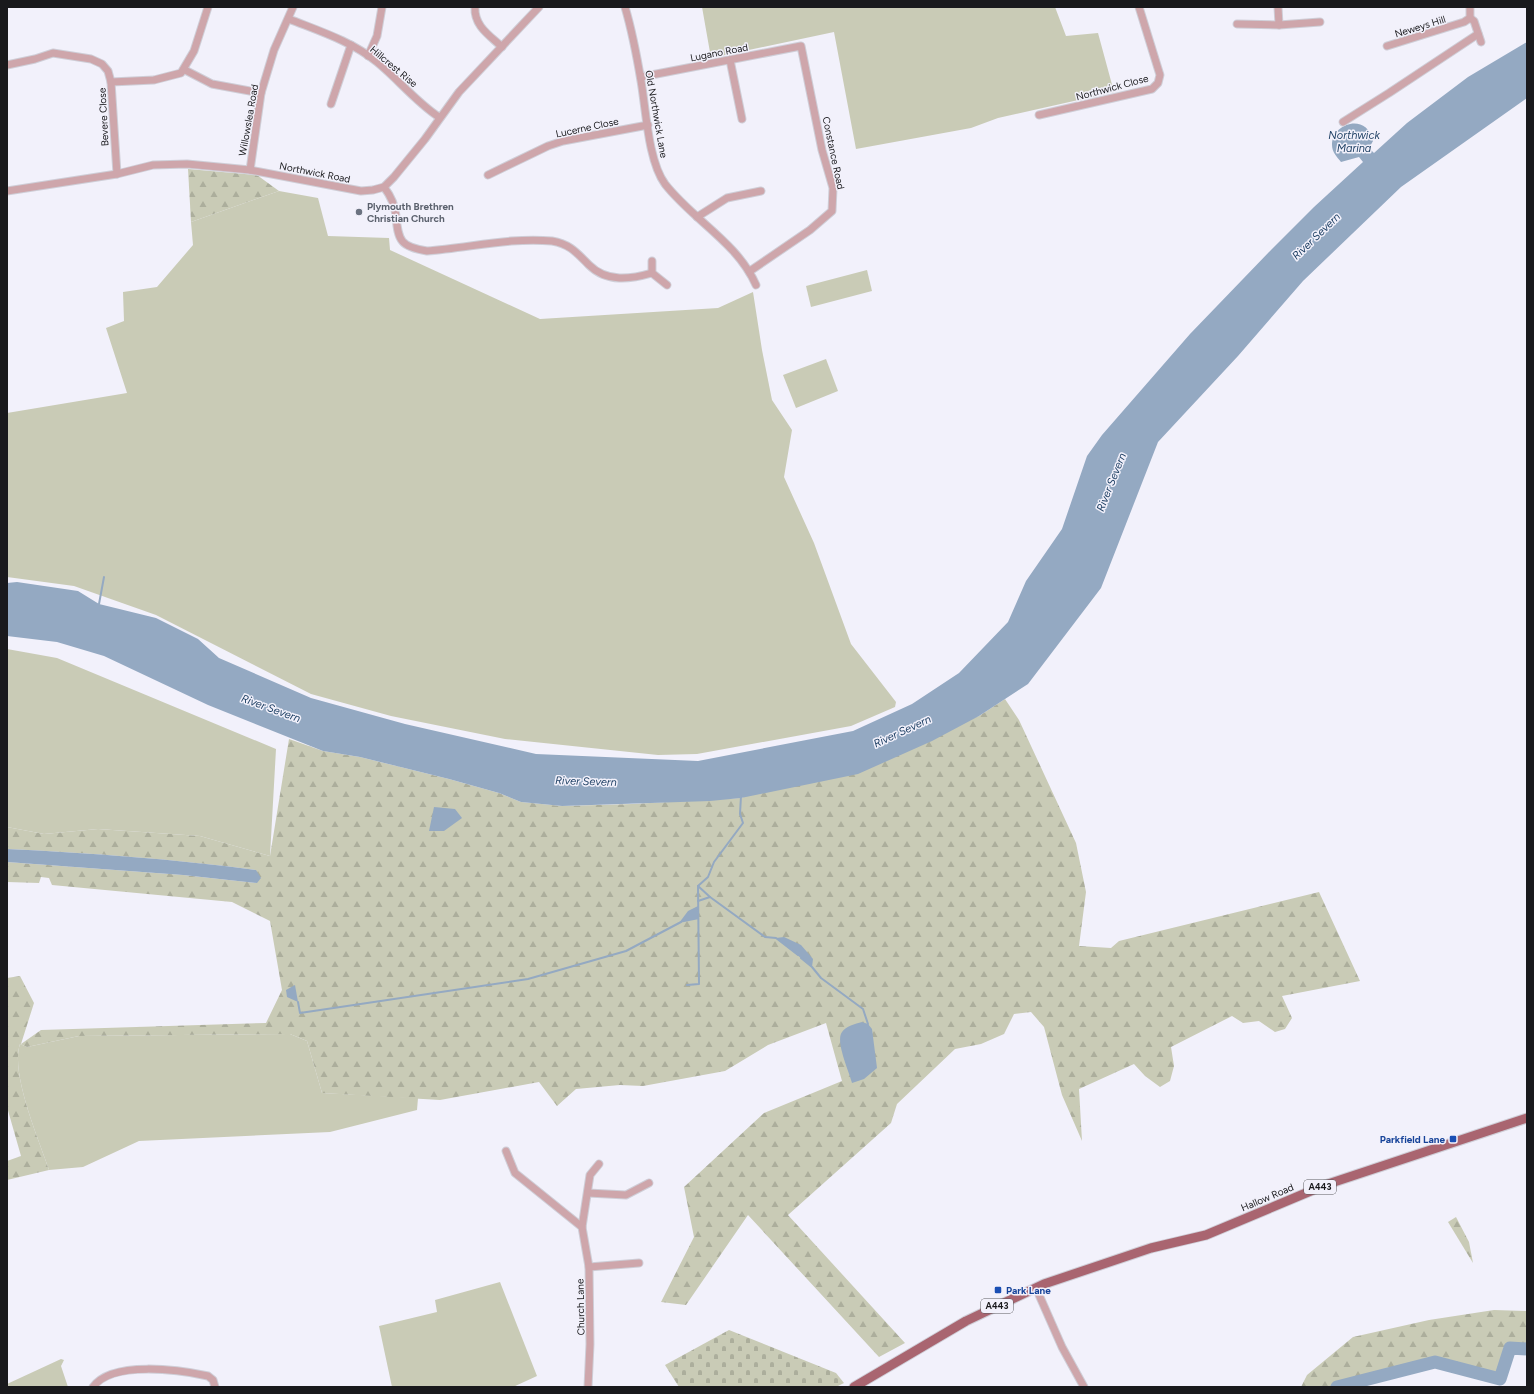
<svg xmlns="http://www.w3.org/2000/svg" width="1534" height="1394" font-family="Figtree,sans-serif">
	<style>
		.green { fill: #c9cbb6 }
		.forest { fill: url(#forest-firs) }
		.cemetery { fill: url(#cemetery-stones) }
		.water { fill: #94a9c2 }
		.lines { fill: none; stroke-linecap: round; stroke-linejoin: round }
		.stream { stroke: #94a9c2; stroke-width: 2 }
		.river { stroke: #94a9c2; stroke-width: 13 }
		.minor-casing { stroke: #cfced7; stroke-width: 9 }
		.major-casing { stroke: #cfced7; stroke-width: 11 }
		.minor { stroke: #cea6ab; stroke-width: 7 }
		.major { stroke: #a96570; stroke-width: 9 }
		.worship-dot { fill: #6b7280; stroke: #f2f1fb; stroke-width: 1.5 }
		.transit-dot { fill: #1a4fb4; stroke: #f2f1fb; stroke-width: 1.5 }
		.labels { text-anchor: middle; stroke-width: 3; stroke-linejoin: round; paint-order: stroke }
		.shield { fill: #f2f1fb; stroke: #5a5a5f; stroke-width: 1 }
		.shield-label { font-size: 9px; font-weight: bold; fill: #19191c }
		.street-label { font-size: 10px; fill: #19191c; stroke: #f2f1fb }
		.worship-label { font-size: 10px; font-weight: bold; fill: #5b616d; stroke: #f2f1fb; text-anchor: start }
		.transit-label { font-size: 10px; font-weight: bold; fill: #164399; stroke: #f2f1fb; text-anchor: end }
		.water-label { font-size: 11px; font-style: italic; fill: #1f4064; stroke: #f2f1fb }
	</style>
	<defs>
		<pattern id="forest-firs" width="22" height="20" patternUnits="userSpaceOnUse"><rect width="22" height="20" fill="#c9cbb6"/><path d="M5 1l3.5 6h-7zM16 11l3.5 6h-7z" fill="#acae9c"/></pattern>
		<pattern id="cemetery-stones" width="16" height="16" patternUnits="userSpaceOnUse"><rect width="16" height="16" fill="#c9cbb6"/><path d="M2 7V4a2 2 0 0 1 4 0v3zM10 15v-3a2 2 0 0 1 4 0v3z" fill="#acae9c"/></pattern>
	</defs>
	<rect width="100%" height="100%" fill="#f2f1fb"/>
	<g class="green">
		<path d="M702,7H1055L1066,36L1098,33L1114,92L998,118L971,128L856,149L834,32L711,58Z"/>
		<path d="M279,191L318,198L328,236L389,238L390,250L540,319L718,308L753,292L762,350L772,400L792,430L784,477L814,543L851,644L896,702L895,707L851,726L697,754L658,755L505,739L391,716L311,694L156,615L74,586L7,577V413L127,393L106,328L124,321L123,292L157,287L193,245L191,222Z"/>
		<path d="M867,270L872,291L811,307L806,286Z"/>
		<path d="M826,359L838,391L796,408L783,375Z"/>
		<path d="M7,649L57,658L276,749L270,856L200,836L98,829L44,834L7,827Z"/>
		<path d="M290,1034L307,1041L322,1093L418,1098L417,1110L330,1132L139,1141L83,1167L49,1170C39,1140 10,1073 20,1044L27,1047L79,1036Z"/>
		<path d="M500,1282L537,1376L513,1387H392L379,1326L437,1312L435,1300Z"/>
		<path d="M61,1359L64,1360L61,1366L68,1387H9L7,1384Z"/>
	</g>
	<g class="forest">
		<path d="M188,169L257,175L279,191L191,222Z"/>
		<path d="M1005,699L1019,720L1076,843L1086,892L1079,946L1111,948L1119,941L1319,892L1360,981L1282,996L1292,1018L1285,1029L1275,1032L1259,1021L1243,1023L1232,1016L1171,1047L1174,1066L1170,1081L1160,1087L1145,1076L1134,1064L1079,1089L1082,1141L1062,1095L1044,1027L1031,1012L1014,1014L1004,1034L981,1044L955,1049L897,1104L891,1123L788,1215L905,1343L879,1357L748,1215L686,1305L661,1302L694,1237L684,1187L764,1113L842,1081L826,1023L768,1045L725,1071L643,1086L620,1085L576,1089L557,1106L539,1082L440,1100L322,1093L307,1041L290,1034L79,1036L27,1047L20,1044C10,1073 39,1140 49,1170L7,1180V1161L21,1156L7,1107V978L20,976L34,1003L21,1044L41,1030L266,1023L282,990L270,921L232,902L52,885L49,878L41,877L39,883L7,882V862L183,875L257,883L256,870C172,859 91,853 7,849V827L44,834L98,829L200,836L270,856L289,739L323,751L360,757L449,779L499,793L521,802L562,806L632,804L741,798L979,716Z"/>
		<path d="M1456,1217L1469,1242L1473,1263L1448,1222Z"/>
		<path d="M1494,1310L1527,1311V1349H1510L1500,1379L1435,1362L1337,1387H1301L1307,1375L1353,1337L1429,1320Z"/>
	</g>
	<path class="cemetery" d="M729,1330L836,1373L844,1383L836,1387H679L665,1365Z"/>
	<g class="water">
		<path d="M1527,42V98L1401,187L1303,281L1238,356L1158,442L1101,588L1028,684L979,716L932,741L858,774L741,798L710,801L562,806L521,802L499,793L449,779L360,757L323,751L208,705L104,656L57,642L7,636V583L17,582L78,591L99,604L156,618L198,639L219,658L311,698L405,724L536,754L698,761L853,731L912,704L959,673L1008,622L1026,581L1062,529L1087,456L1102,435L1190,334L1269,252L1314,207L1363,162L1359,157L1341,162C1337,157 1332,152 1332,145C1332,123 1367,112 1373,141L1369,148L1374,153L1407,123L1468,77Z"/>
		<path d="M434,807L455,809L462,818L444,831H429Z"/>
		<path d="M7,849C91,853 173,859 256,870L261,878L257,883L183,875L7,862Z"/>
		<path d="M698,906L699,919L679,923L688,911Z"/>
		<path d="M784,937L801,945L813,959L812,967L776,938Z"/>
		<path d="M295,985L298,1002L287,997L286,990Z"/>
		<path d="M862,1022L868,1024L872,1029L877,1068L864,1079L852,1083C849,1071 835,1041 842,1032C846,1026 855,1024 862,1022Z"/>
	</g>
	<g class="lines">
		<g class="stream">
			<path d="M99,604L104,577"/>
			<path d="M698,886L710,897"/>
			<path d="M698,901L710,897L765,937L776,938L798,955"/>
			<path d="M801,958L812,967L821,978L863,1009L868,1024"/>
			<path d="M687,985L699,984L698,886L708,877L714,862L743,823L740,814L741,796"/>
			<path d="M298,1002L300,1013L528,979L626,951L681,922"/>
		</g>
		<path class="river" d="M1337,1387L1435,1362L1500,1379L1510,1348L1527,1349"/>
		<defs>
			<g id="minor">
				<path d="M475,7C474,26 489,35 502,47"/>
				<path d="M625,7C632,31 637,57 641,81C646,109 648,161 665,184C693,220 737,242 756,285"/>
				<path d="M1278,7L1279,25"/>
				<path d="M1470,18L1474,21L1481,42"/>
				<path d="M289,19C319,31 351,41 377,62C398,79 416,102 439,117"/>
				<path d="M1237,24L1279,25L1320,22"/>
				<path d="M1387,46L1464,22L1470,18V7"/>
				<path d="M368,56L377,36L382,7"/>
				<path d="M730,60L742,119"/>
				<path d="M7,65L35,59L53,53L91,59L102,64L108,71L111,82L117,174"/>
				<path d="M185,70L212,84L261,93"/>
				<path d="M641,77L801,46L822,150L833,188L832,211L810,230L750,271"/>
				<path d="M111,82L154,80L181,73L194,51L208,7"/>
				<path d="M331,104L351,45"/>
				<path d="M1039,115L1152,89L1158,83L1160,75L1139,7"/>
				<path d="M1343,122L1389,93L1478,34"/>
				<path d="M250,170L261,93L274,50L293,7"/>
				<path d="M488,175L548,146L563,141L648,125"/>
				<path d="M384,187C390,195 395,205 396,216C398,241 401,247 427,251C469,248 510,237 552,241C570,244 577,253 589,265C607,283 631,279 652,273"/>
				<path d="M7,191L117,174L153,165L187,164L250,170L361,191L373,190L384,187L394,177L425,139L459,92L539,7"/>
				<path d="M697,217L727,198L761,191"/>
				<path d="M652,261V273L667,285"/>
				<path d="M506,1151L515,1173L582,1227L589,1267L590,1344L588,1387"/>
				<path d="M588,1193L626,1195L649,1183"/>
				<path d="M582,1227L590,1175L599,1164"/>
				<path d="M589,1267L639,1263"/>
				<path d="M1036,1288L1062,1347L1084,1387"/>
				<path d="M93,1387C112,1360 180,1370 208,1376L213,1380L215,1387"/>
			</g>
			<path id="major" d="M854,1387L966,1321L1044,1284L1151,1248L1206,1235L1325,1185L1527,1118"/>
		</defs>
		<use href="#minor" class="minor-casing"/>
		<use href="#major" class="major-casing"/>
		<use href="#minor" class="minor"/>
		<use href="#major" class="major"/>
	</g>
	<circle class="worship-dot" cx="359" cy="212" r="4"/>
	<g class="transit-dot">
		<rect x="1449" y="1135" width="8" height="8" rx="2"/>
		<rect x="994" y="1286" width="8" height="8" rx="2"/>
	</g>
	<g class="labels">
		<g class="shield">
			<rect x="1304" y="1180" width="32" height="14" rx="3"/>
			<rect x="981" y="1299" width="32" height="14" rx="3"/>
		</g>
		<g class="shield-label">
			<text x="1320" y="1190">A443</text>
			<text x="997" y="1309">A443</text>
		</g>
		<g class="street-label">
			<text transform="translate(1420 26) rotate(-17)" y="4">Neweys Hill</text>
			<text transform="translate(719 52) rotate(-11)" y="4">Lugano Road</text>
			<text transform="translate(394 66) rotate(40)" y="4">Hillcrest Rise</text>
			<text transform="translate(1112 87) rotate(-15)" y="4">Northwick Close</text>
			<text transform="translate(657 114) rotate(80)" y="4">Old Northwick Lane</text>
			<text transform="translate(103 117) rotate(-93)" y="4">Bevere Close</text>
			<text transform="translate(248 120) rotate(-80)" y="4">Willowslea Road</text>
			<text transform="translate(587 127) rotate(-12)" y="4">Lucerne Close</text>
			<text transform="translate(834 153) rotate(78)" y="4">Constance Road</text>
			<text transform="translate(315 172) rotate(11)" y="4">Northwick Road</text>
			<text transform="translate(1267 1197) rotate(-23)" y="4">Hallow Road</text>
			<text transform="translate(580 1307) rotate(-91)" y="4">Church Lane</text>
		</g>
		<g class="worship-label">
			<text x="367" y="210">Plymouth Brethren<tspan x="367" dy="12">Christian Church</tspan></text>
		</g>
		<g class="transit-label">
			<text x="1445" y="1143">Parkfield Lane</text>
			<text x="1006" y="1294" text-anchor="start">Park Lane</text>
		</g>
		<g class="water-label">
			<text x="1354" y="139">Northwick<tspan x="1354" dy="13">Marina</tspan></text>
			<text transform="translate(1316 236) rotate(-44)" y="4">River Severn</text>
			<text transform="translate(1111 482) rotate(-68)" y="4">River Severn</text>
			<text transform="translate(271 708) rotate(20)" y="4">River Severn</text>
			<text transform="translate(902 731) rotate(-25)" y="4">River Severn</text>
			<text transform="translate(586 781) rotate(2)" y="4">River Severn</text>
		</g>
	</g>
	<rect width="1534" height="1394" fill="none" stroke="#19191c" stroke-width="16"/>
</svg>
